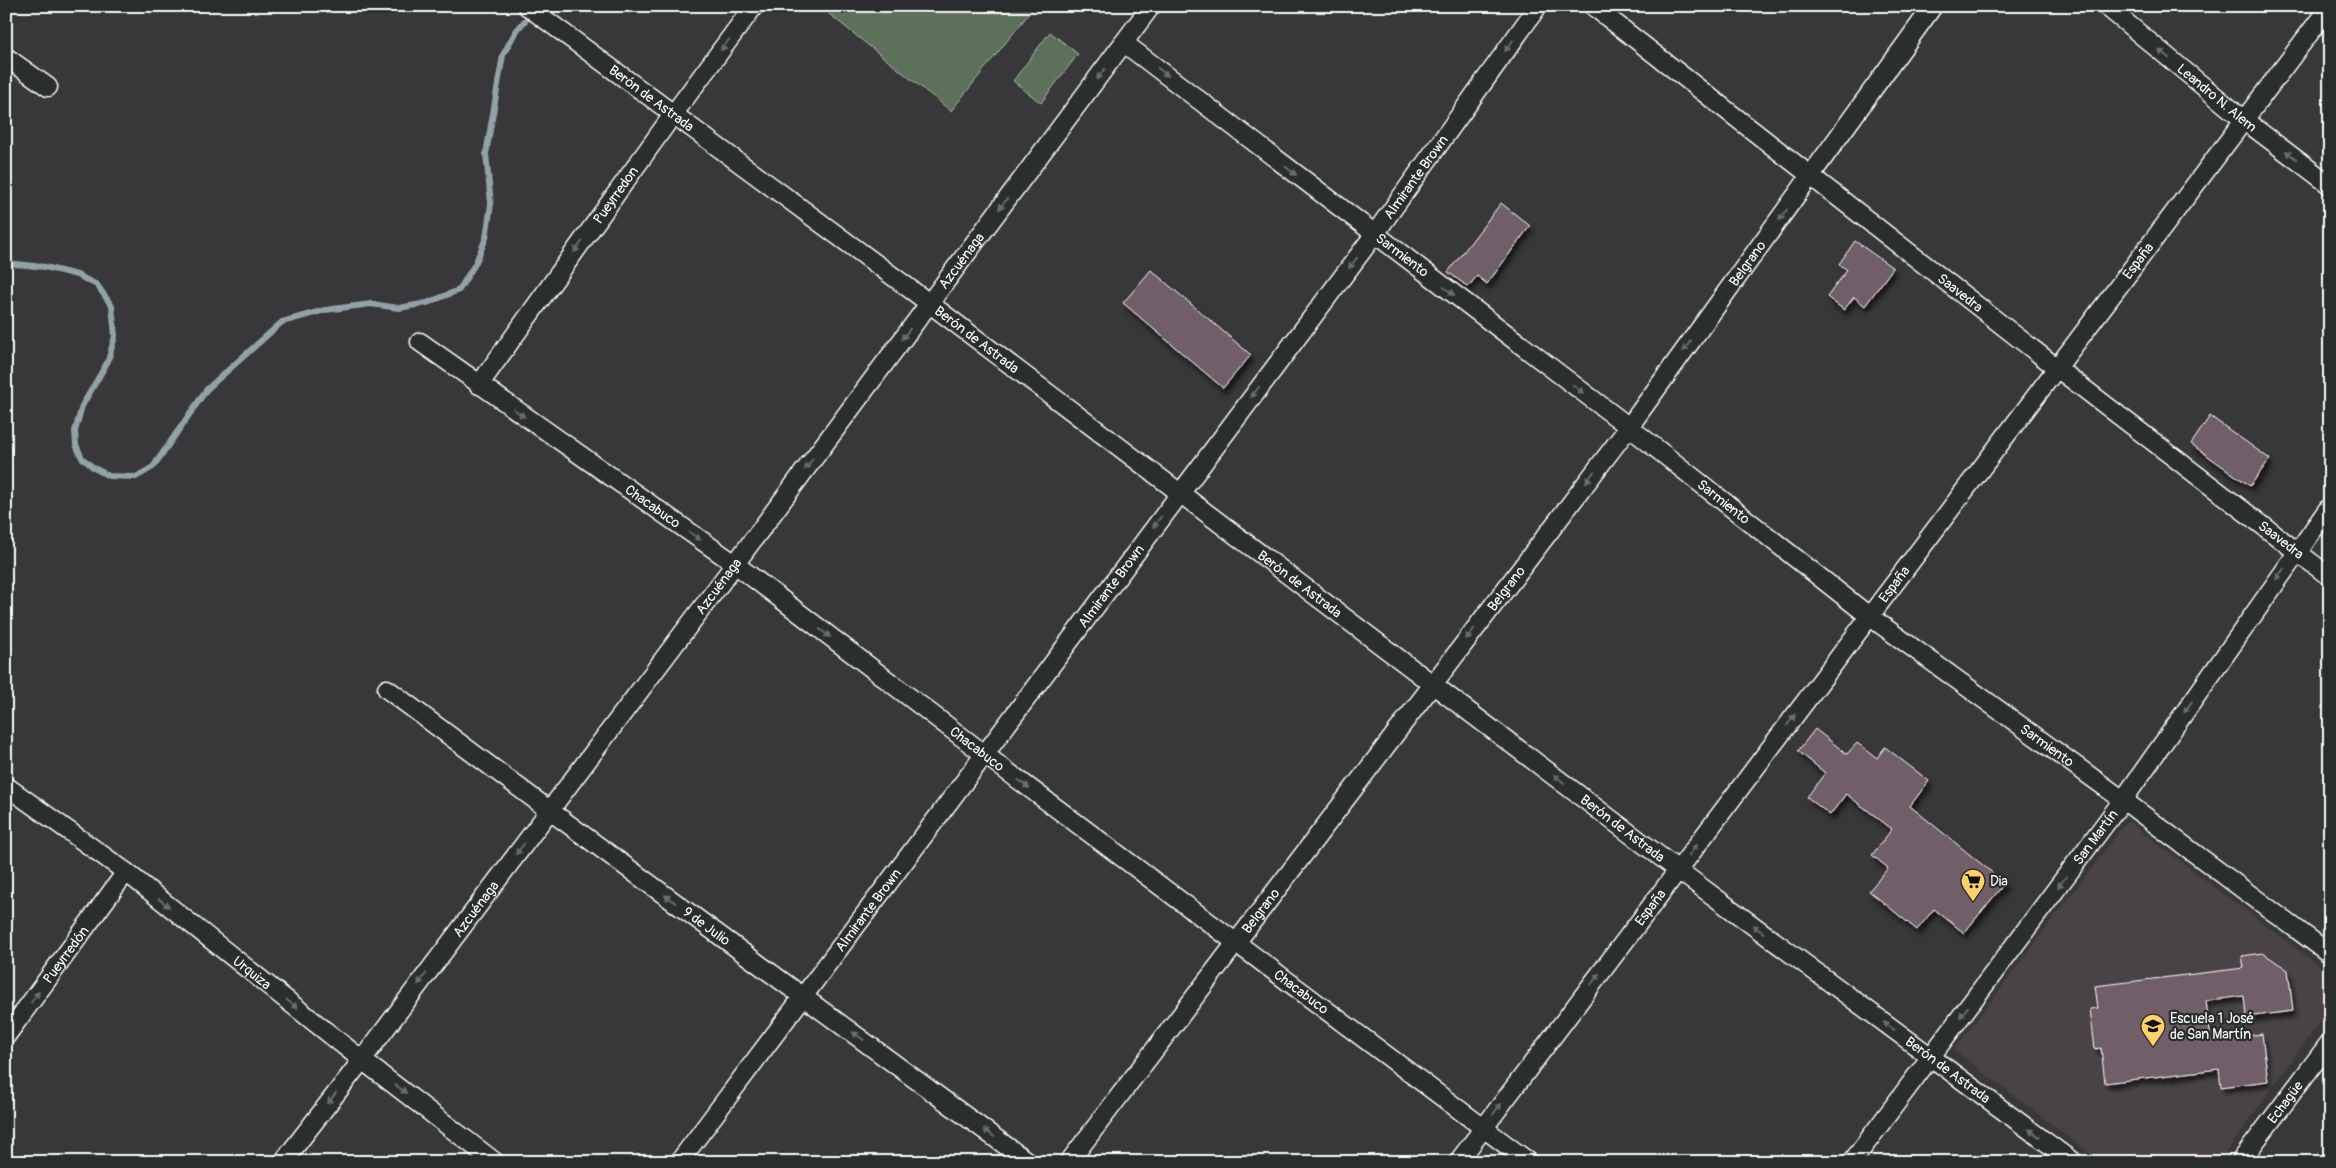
<svg xmlns="http://www.w3.org/2000/svg" width="2336" height="1168" font-family="Pangolin,sans-serif">
	<style>
		.built { fill: #494347 }
		.green { fill: #5c705a; stroke: #aeb8ac }
		.lines { fill: none; stroke-linecap: round; stroke-linejoin: round }
		.stream { stroke: #91a3a6; stroke-width: 6 }
		.building { fill: #705e67; stroke: #fff; filter: url(#shadow) }
		.street-casing { stroke: #fff; stroke-width: 21 }
		.street { stroke: #2a2d2e; stroke-width: 18 }
		.oneway { fill: #6a6c6d }
		.labels { text-anchor: middle; stroke-width: 4.5; stroke-linejoin: round; paint-order: stroke }
		.street-label { font-size: 14px; fill: #fff; stroke: #2a2d2e }
		.poi-label { font-size: 14px; fill: #fff; stroke: #2a2d2e; text-anchor: start }
	</style>
	<defs>
		<filter id="shadow"><feDropShadow dx="3" dy="5.5" stdDeviation="2.5" flood-color="#0009"/></filter>
	</defs>
	<rect width="100%" height="100%" fill="#383739"/>
	<filter id="ink" filterUnits="userSpaceOnUse"><feTurbulence type="fractalNoise" baseFrequency=".02" numOctaves="2"/><feDisplacementMap in="SourceGraphic" scale="10" xChannelSelector="R" yChannelSelector="G"/><feConvolveMatrix kernelMatrix="1 2 1 2 8 2 1 2 1" color-interpolation-filters="sRGB"/></filter>
	<g filter="url(#ink)">
		<path class="built" d="M2127,821L2330,974V1008L2219,1162H2101L1954,1050Z"/>
		<g class="green">
			<path d="M819,6H1035L951,111Z"/>
			<path d="M1050,32L1078,54L1041,103L1013,81Z"/>
		</g>
		<g class="lines">
			<path class="stream" d="M6,263L45,267L77,275L97,285L112,306L115,336L108,361L82,406L75,431L76,445L82,458L94,468L109,476L136,477L153,467L207,389L282,322L325,310L371,304L399,308L427,303L459,290L475,264L486,238L491,204L486,154L503,55L516,31L532,13"/>
		</g>
		<g class="building">
			<path d="M1501,203L1530,226L1487,284L1477,276L1468,287L1448,272Z"/>
			<path d="M1855,241L1893,268L1865,306L1854,297L1844,310L1827,297L1847,270L1839,264Z"/>
			<path d="M1151,270L1251,355L1223,388L1123,303Z"/>
			<path d="M2210,416L2270,459L2250,486L2191,444Z"/>
			<path d="M1815,729L1847,754L1857,743L1877,758L1885,747L1929,781L1910,806L2005,883L1964,933L1934,909L1917,930L1869,891L1888,868L1872,855L1892,829L1846,794L1830,815L1807,797L1825,773L1798,751Z"/>
			<path d="M2263,953L2288,970L2293,1011L2246,1017L2244,996L2206,1001L2211,1040L2262,1034L2268,1081L2221,1087L2219,1069L2105,1083L2101,1048L2095,1049L2090,1009L2098,1008L2095,986L2244,968L2242,956Z"/>
		</g>
		<g class="lines">
			<defs>
				<g id="street">
					<path id="s1" d="M527,6L929,303L1678,870L2073,1162"/>
					<path id="s2" d="M1593,6L2057,368L2330,577"/>
					<path id="s3" d="M2106,6L2244,120L2330,185"/>
					<path id="s4" d="M1124,43L1629,427L1869,616L2123,800L2330,954"/>
					<path d="M6,57L48,87"/>
					<path id="s5" d="M420,342L735,564L984,754L1529,1162"/>
					<path id="s6" d="M479,385L672,116L754,6"/>
					<path id="s7" d="M387,689L549,810L1028,1162"/>
					<path id="s8" d="M6,786L126,872L362,1060L495,1162"/>
					<path id="s9" d="M6,1036L126,872"/>
					<path id="s10" d="M283,1162L362,1060L735,564L1151,6"/>
					<path id="s11" d="M679,1162L1374,235L1538,6"/>
					<path id="s12" d="M1069,1162L1629,427L1933,6"/>
					<path id="s13" d="M1458,1162L2330,6"/>
					<path id="s14" d="M1852,1162L2123,800L2330,506"/>
					<path id="s15" d="M2240,1162L2330,1042"/>
				</g>
			</defs>
			<use href="#street" class="street-casing"/>
			<use href="#street" class="street"/>
		</g>
		<defs><path id="oneway-solid" d="M-6-.8H1V-3.2L6.5 0L1 3.2V.8H-6Z" transform="scale(1.25)"/></defs>
		<g class="oneway">
			<use href="#oneway-solid" transform="translate(725 45) rotate(127)"/>
			<use href="#oneway-solid" transform="translate(1509 46) rotate(126)"/>
			<use href="#oneway-solid" transform="translate(2164 54) rotate(-140)"/>
			<use href="#oneway-solid" transform="translate(1163 72) rotate(38)"/>
			<use href="#oneway-solid" transform="translate(1101 74) rotate(127)"/>
			<use href="#oneway-solid" transform="translate(2291 155) rotate(-143)"/>
			<use href="#oneway-solid" transform="translate(1291 171) rotate(38)"/>
			<use href="#oneway-solid" transform="translate(1003 204) rotate(127)"/>
			<use href="#oneway-solid" transform="translate(1783 215) rotate(126)"/>
			<use href="#oneway-solid" transform="translate(578 247) rotate(126)"/>
			<use href="#oneway-solid" transform="translate(1353 263) rotate(127)"/>
			<use href="#oneway-solid" transform="translate(1449 291) rotate(37)"/>
			<use href="#oneway-solid" transform="translate(906 334) rotate(127)"/>
			<use href="#oneway-solid" transform="translate(1687 346) rotate(126)"/>
			<use href="#oneway-solid" transform="translate(1578 389) rotate(37)"/>
			<use href="#oneway-solid" transform="translate(1255 392) rotate(127)"/>
			<use href="#oneway-solid" transform="translate(519 413) rotate(35)"/>
			<use href="#oneway-solid" transform="translate(809 464) rotate(127)"/>
			<use href="#oneway-solid" transform="translate(1590 477) rotate(127)"/>
			<use href="#oneway-solid" transform="translate(1157 522) rotate(127)"/>
			<use href="#oneway-solid" transform="translate(695 536) rotate(35)"/>
			<use href="#oneway-solid" transform="translate(2280 574) rotate(125)"/>
			<use href="#oneway-solid" transform="translate(825 633) rotate(37)"/>
			<use href="#oneway-solid" transform="translate(1470 634) rotate(127)"/>
			<use href="#oneway-solid" transform="translate(2188 707) rotate(125)"/>
			<use href="#oneway-solid" transform="translate(1791 720) rotate(-53)"/>
			<use href="#oneway-solid" transform="translate(1559 779) rotate(-143)"/>
			<use href="#oneway-solid" transform="translate(1024 784) rotate(37)"/>
			<use href="#oneway-solid" transform="translate(520 849) rotate(127)"/>
			<use href="#oneway-solid" transform="translate(1693 850) rotate(-53)"/>
			<use href="#oneway-solid" transform="translate(2062 882) rotate(127)"/>
			<use href="#oneway-solid" transform="translate(670 899) rotate(-144)"/>
			<use href="#oneway-solid" transform="translate(164 903) rotate(38)"/>
			<use href="#oneway-solid" transform="translate(1758 929) rotate(-144)"/>
			<use href="#oneway-solid" transform="translate(422 979) rotate(127)"/>
			<use href="#oneway-solid" transform="translate(1595 979) rotate(-53)"/>
			<use href="#oneway-solid" transform="translate(35 997) rotate(-54)"/>
			<use href="#oneway-solid" transform="translate(292 1004) rotate(38)"/>
			<use href="#oneway-solid" transform="translate(1964 1012) rotate(127)"/>
			<use href="#oneway-solid" transform="translate(1889 1026) rotate(-144)"/>
			<use href="#oneway-solid" transform="translate(858 1036) rotate(-144)"/>
			<use href="#oneway-solid" transform="translate(401 1089) rotate(37)"/>
			<use href="#oneway-solid" transform="translate(332 1098) rotate(128)"/>
			<use href="#oneway-solid" transform="translate(1497 1109) rotate(-53)"/>
			<use href="#oneway-solid" transform="translate(989 1133) rotate(-144)"/>
			<use href="#oneway-solid" transform="translate(2034 1133) rotate(-144)"/>
		</g>
	</g>
	<defs>
		<symbol id="supermarket-pin" viewBox="-11 -11 22 30"><path d="M0 17L-7.5 6A9.5 9.5 0 1 1 7.5 6Z" fill="#ffd166" stroke="#2a2d2e"/><path d="M-6-5.5h2.5l.6 2H6L4.5 2H-2.5L-4.4-4H-6ZM-1.5 3.2a1.3 1.3 0 1 0 .1 0ZM3 3.2a1.3 1.3 0 1 0 .1 0Z" fill="#111"/></symbol>
		<symbol id="school-pin" viewBox="-11 -11 22 30"><path d="M0 17L-7.5 6A9.5 9.5 0 1 1 7.5 6Z" fill="#ffd166" stroke="#2a2d2e"/><path d="M0-5L7-2L0 1L-7-2ZM-4 1L0 2.5L4 1V4Q0 6-4 4Z" fill="#111"/></symbol>
	</defs>
	<g fill-rule="evenodd">
		<use href="#supermarket-pin" x="1959" y="867" width="28" height="38"/>
		<use href="#school-pin" x="2139" y="1012" width="28" height="38"/>
	</g>
	<g class="labels">
		<g class="street-label">
			<text dy="5" stroke="none"><textPath href="#s3" startOffset="144">Leandro N. Alem</textPath></text>
			<text dy="5" stroke="none"><textPath href="#s1" startOffset="155">Berón de Astrada</textPath></text>
			<text dy="5" stroke="none"><textPath href="#s11" startOffset="1230">Almirante Brown</textPath></text>
			<text dy="5" stroke="none"><textPath href="#s6" startOffset="234">Pueyrredon</textPath></text>
			<text dy="5" stroke="none"><textPath href="#s4" startOffset="350">Sarmiento</textPath></text>
			<text dy="5" stroke="none"><textPath href="#s10" startOffset="1128">Azcuénaga</textPath></text>
			<text dy="5" stroke="none"><textPath href="#s13" startOffset="1129">España</textPath></text>
			<text dy="5" stroke="none"><textPath href="#s12" startOffset="1126">Belgrano</textPath></text>
			<text dy="5" stroke="none"><textPath href="#s2" startOffset="466">Saavedra</textPath></text>
			<text dy="5" stroke="none"><textPath href="#s1" startOffset="560">Berón de Astrada</textPath></text>
			<text dy="5" stroke="none"><textPath href="#s4" startOffset="755">Sarmiento</textPath></text>
			<text dy="5" stroke="none"><textPath href="#s5" startOffset="285">Chacabuco</textPath></text>
			<text dy="5" stroke="none"><textPath href="#s2" startOffset="871">Saavedra</textPath></text>
			<text dy="5" stroke="none"><textPath href="#s1" startOffset="965">Berón de Astrada</textPath></text>
			<text dy="5" stroke="none"><textPath href="#s13" startOffset="724">España</textPath></text>
			<text dy="5" stroke="none"><textPath href="#s10" startOffset="722">Azcuénaga</textPath></text>
			<text dy="5" stroke="none"><textPath href="#s11" startOffset="720">Almirante Brown</textPath></text>
			<text dy="5" stroke="none"><textPath href="#s12" startOffset="721">Belgrano</textPath></text>
			<text dy="5" stroke="none"><textPath href="#s4" startOffset="1160">Sarmiento</textPath></text>
			<text dy="5" stroke="none"><textPath href="#s5" startOffset="690">Chacabuco</textPath></text>
			<text dy="5" stroke="none"><textPath href="#s1" startOffset="1370">Berón de Astrada</textPath></text>
			<text dy="5" stroke="none"><textPath href="#s14" startOffset="406">San Martín</textPath></text>
			<text dy="5" stroke="none"><textPath href="#s13" startOffset="319">España</textPath></text>
			<text dy="5" stroke="none"><textPath href="#s10" startOffset="318">Azcuénaga</textPath></text>
			<text dy="5" stroke="none"><textPath href="#s11" startOffset="315">Almirante Brown</textPath></text>
			<text dy="5" stroke="none"><textPath href="#s12" startOffset="316">Belgrano</textPath></text>
			<text dy="5" stroke="none"><textPath href="#s7" startOffset="398">9 de Julio</textPath></text>
			<text dy="5" stroke="none"><textPath href="#s9" startOffset="101">Pueyrredón</textPath></text>
			<text dy="5" stroke="none"><textPath href="#s8" startOffset="309">Urquiza</textPath></text>
			<text dy="5" stroke="none"><textPath href="#s5" startOffset="1095">Chacabuco</textPath></text>
			<text dy="5" stroke="none"><textPath href="#s1" startOffset="1775">Berón de Astrada</textPath></text>
			<text dy="5" stroke="none"><textPath href="#s15" startOffset="75">Echagüe</textPath></text>
		</g>
		<g class="poi-label">
			<text x="1990" y="886">Dia</text>
			<text x="2170" y="1023">Escuela 1 José<tspan x="2170" dy="16">de San Martín</tspan></text>
		</g>
	</g>
	<rect width="2336" height="1168" fill="none" stroke="#2a2d2e" stroke-width="25"/>
	<rect x="12" y="12" width="2311" height="1143" fill="none" stroke="#fff" stroke-width="2" filter="url(#ink)"/>
</svg>
